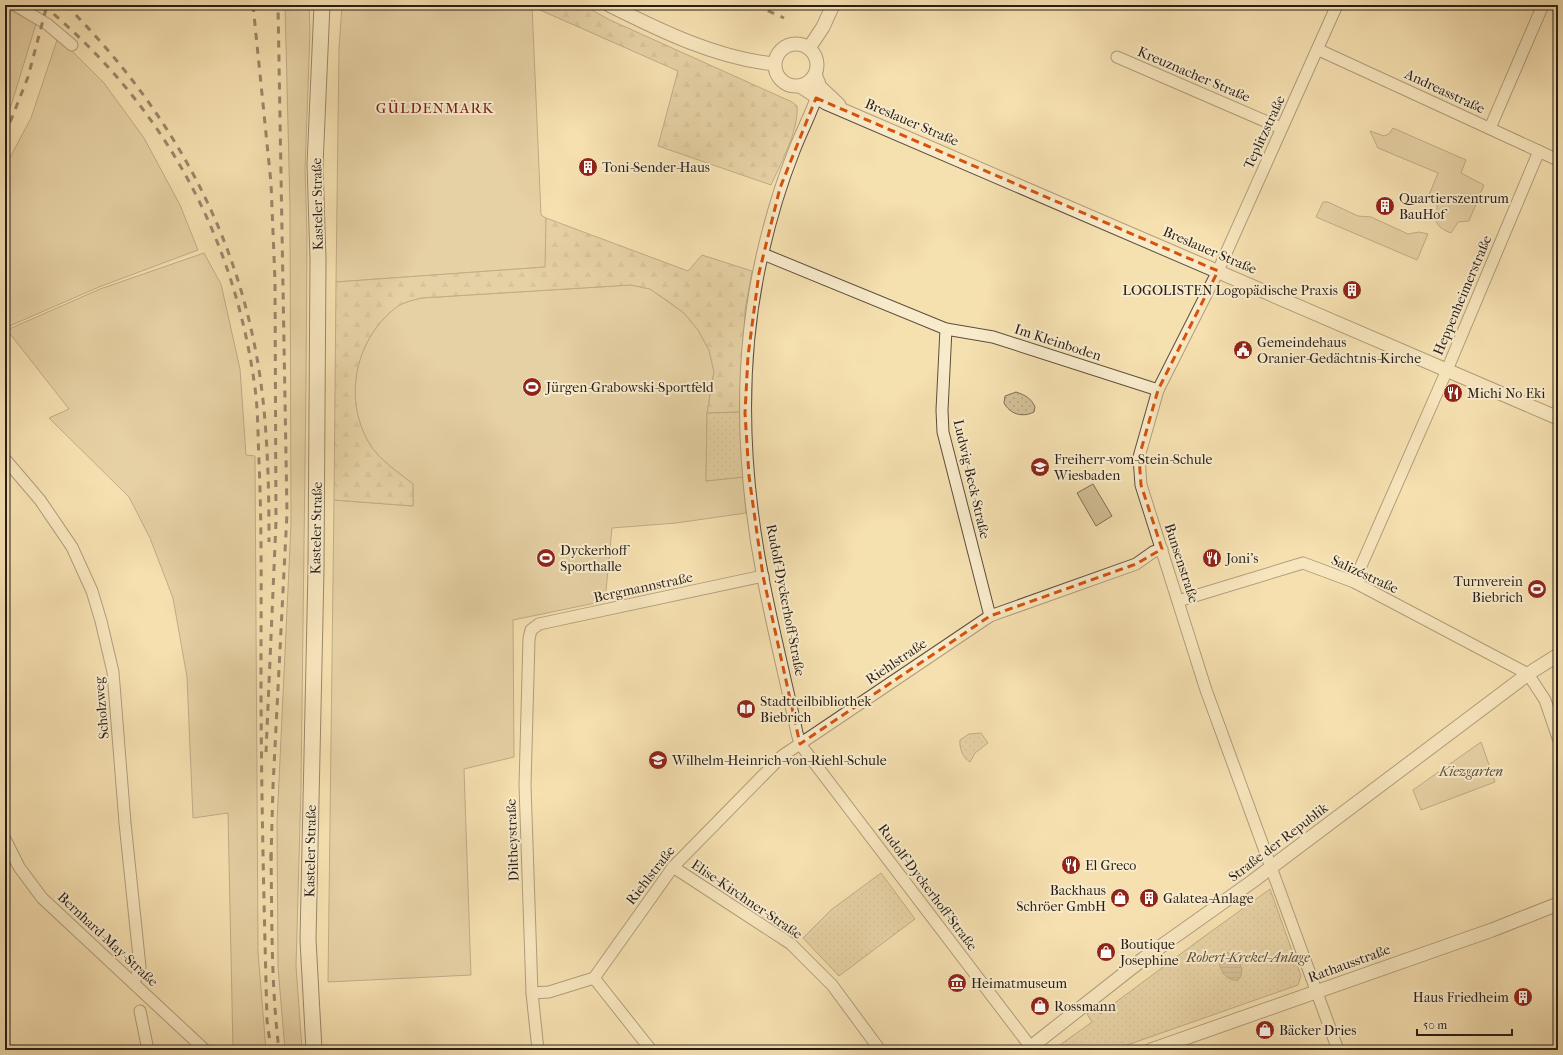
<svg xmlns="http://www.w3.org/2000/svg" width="1563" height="1055" font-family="'IM FELL French Canon',serif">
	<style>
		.green { fill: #d2bf96; stroke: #7e6e56 }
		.forest { fill: url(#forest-firs); stroke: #7e6e56 }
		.park { fill: url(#park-dots); stroke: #7e6e56 }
		.water { fill: url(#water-rules); stroke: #7a6b53 }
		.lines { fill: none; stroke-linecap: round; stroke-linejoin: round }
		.minor-casing { stroke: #5c4e3c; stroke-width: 13 }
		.tertiary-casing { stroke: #5c4e3c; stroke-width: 15 }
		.secondary-casing { stroke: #291e16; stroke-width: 17 }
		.minor { stroke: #f8ebcc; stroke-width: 11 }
		.tertiary { stroke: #f8ebcc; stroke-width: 13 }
		.secondary { stroke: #f8ebcc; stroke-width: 15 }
		.rail { stroke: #291e16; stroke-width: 3; stroke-dasharray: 7 7; stroke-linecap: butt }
		.marked { fill: none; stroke: #d5530d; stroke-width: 3; stroke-dasharray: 8 5; stroke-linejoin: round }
		.labels { text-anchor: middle; stroke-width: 4; stroke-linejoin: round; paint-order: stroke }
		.street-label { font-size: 14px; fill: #291e16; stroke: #f8ebcc }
		.poi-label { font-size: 14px; fill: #291e16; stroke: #f8ebcc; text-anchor: start }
		.park-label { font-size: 14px; font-style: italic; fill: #5c4e3c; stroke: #f8ebcc }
		.neighbourhood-label { font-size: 15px; letter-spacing: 1px; fill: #7a1f14; stroke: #f8ebcc }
	</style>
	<defs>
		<pattern id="forest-firs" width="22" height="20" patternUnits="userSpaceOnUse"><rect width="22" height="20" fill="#d2bf96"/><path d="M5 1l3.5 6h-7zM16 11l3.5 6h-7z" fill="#b4a481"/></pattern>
		<pattern id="park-dots" width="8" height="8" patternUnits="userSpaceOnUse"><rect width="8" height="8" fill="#d2bf96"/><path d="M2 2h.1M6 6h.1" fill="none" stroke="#b4a481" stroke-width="1.8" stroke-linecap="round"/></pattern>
		<pattern id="water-rules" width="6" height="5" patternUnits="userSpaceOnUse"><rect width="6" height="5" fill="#b09e7c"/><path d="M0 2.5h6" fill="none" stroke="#8f8065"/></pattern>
	</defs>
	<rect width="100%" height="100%" fill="#f5e0b0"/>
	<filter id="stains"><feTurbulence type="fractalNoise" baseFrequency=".005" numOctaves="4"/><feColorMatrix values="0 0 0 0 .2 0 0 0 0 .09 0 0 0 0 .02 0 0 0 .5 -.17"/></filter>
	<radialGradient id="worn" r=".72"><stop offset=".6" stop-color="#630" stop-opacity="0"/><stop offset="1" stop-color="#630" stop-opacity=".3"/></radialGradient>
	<g class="green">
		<path d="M285,5H309L310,32L305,169L307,235L306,384L301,787L296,966L302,1050H285L278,967L277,823L291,525L290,206Z"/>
		<path d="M342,5H532L541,215L546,218V267L336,282L339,49Z"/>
		<path d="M5,7L36,24L10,109L5,119Z"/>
		<path d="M58,37L104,83L144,138L180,205L198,250L99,287L5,328V167L31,118Z"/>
		<path d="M1393,128L1466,160L1461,173L1484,185L1469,221L1458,222L1451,233C1443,230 1434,225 1436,215C1436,211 1438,209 1437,205L1427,200L1438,173L1378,148L1370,131L1384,136L1389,134Z"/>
		<path d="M1323,202H1328L1358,216L1371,217L1408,234L1419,232L1428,234L1417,260L1316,217Z"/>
		<path d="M204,253L221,284L240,369L246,455L255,456L258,952L266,1050H233L228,813L193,818L187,677L173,598L150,538L129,497L49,418L69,409L7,330L100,289Z"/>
		<path d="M631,285L650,289L684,313L698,330L709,350L714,372L707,413L706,481L743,477L746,513L676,523L612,528L605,601L513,620L514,757L464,769L471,975L328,982L334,500L413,506V484C398,472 379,460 369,443C342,397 356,337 398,306C404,302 414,300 421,298Z"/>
		<path d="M1093,484L1112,516L1096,526L1077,493Z"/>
		<path d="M1481,742L1495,782L1421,810L1413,790Z"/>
	</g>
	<g class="forest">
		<path d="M541,5H583L610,20L792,102L797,106C799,130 781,163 771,185L658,146L678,71L540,10Z"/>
		<path d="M546,218L688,271L702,255L752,271L745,310L743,412L707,413L714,372L709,350L698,330L684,313L669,302L650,289L631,285L421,298C414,300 404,302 398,306C356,337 342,397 369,443C379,460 398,472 413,484V506L334,500L336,282L545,267Z"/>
	</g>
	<g class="park">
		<path d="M1016,392C1025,395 1031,398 1035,407L1034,412C1022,418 1010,414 1004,403L1005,396Z"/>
		<path d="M743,412V477L706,481L707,413Z"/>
		<path d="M981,733L988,743L975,753L970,762C963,758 959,748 960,740L969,734Z"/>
		<path d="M881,873L915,919L839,976L803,938L831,910Z"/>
		<path d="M1270,889L1301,976L1298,985L1113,1050H1053L1092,1022L1087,1014L1095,1008L1100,1014L1198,941Z"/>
	</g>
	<path class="water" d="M1224,952C1236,952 1248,970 1238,980C1225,983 1212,961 1224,952Z"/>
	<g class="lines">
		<defs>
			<g id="minor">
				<path d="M15,5L47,24L72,45"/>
				<path d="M1337,5L1218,271L1158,390L1139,457L1141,485L1206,690L1338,1050"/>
				<path d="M1319,50L1558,160"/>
				<path d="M1117,57L1281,128"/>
				<path d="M819,90C813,110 802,130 794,151C781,184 771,217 763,252C738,358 742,471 763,578C773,630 786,681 797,733L800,744L1033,1050"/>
				<path d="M1490,128L1543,5"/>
				<path d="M763,254L946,329L993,337L1158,390"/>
				<path d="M946,329L942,410L943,432L990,616"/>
				<path d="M5,459L40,500L72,547L92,591L101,621L113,672L125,823L140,967L134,983"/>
				<path d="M1354,582L1447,370L1539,151"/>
				<path d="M1178,601L1303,563L1354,582L1528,674L1545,700L1558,738"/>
				<path d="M5,839L19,867L42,898L205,1050"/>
				<path d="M673,867L791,944L832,985L880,1050"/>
				<path d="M594,978L651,1050"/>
				<path d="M532,993L549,992L594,978L673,867L782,756L990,616L1136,564L1153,552L1162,549"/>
				<path d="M140,1011L148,1050"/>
				<path d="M538,1050L532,993L525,785L529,639L531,630L539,624L763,576"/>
			</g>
			<g id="tertiary">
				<path d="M609,5C661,31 716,58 774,64"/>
				<circle cx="796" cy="65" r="21"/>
				<path d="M809,48L823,27L833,5"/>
				<path d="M815,74L820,87L839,105"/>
				<path d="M800,86L826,103L1558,418"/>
				<path d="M1027,1050L1143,959L1253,881L1528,674L1558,655"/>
				<path d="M1151,1050L1492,930L1558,904"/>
			</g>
			<path id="secondary" d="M314,1050L308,940L316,570L318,259L315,165L322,5"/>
		</defs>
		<use href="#minor" class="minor-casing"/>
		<use href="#tertiary" class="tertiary-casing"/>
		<use href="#secondary" class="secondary-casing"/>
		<use href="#minor" class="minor"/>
		<use href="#tertiary" class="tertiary"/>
		<use href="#secondary" class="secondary"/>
		<g class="rail">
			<path d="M43,5C164,105 237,239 256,396C258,417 258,439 259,461C262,531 261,602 261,673C261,789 264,905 267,1021L271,1050"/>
			<path d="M66,5C175,114 246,245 263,400C268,447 269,494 269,542"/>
			<path d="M253,5L271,183L275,281L276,522L266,752"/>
			<path d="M755,5L784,18"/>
			<path d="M780,5L787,8"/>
			<path d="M5,135L28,77L47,5"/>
			<path d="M271,854C272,919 271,985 279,1050"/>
			<path d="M271,859L273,786L287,513L278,5"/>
		</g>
	</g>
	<path d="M0 0H1563V1055H0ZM816,98L1218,271L1158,390L1139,457L1141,485L1162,549L1136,564L990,616L800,744L763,576L749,476L745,413L748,356L759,273L780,188Z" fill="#f5e0b0" fill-opacity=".55" fill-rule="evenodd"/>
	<path class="marked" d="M816,98L1218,271L1158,390L1139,457L1141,485L1162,549L1136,564L990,616L800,744L763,576L749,476L745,413L748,356L759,273L780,188Z"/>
	<defs>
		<symbol id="building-disc" viewBox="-11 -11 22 22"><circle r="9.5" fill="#8f2418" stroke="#f8ebcc"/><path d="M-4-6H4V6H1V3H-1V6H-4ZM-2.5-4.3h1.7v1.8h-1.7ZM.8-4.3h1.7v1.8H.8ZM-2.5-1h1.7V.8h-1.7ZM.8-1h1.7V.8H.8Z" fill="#fff"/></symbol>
		<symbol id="civic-disc" viewBox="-11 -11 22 22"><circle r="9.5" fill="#8f2418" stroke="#f8ebcc"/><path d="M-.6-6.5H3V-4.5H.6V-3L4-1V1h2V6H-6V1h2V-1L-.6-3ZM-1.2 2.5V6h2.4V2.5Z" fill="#fff"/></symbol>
		<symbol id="stadium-disc" viewBox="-11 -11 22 22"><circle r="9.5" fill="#8f2418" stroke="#f8ebcc"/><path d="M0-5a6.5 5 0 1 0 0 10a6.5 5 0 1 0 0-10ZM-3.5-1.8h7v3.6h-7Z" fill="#fff"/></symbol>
		<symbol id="restaurant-disc" viewBox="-11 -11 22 22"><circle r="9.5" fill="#8f2418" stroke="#f8ebcc"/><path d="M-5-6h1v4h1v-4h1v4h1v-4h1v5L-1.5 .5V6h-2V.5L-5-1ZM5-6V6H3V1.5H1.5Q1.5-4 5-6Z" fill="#fff"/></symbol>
		<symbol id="school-disc" viewBox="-11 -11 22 22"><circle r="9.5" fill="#8f2418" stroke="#f8ebcc"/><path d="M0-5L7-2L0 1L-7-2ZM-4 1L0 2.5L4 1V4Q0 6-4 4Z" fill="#fff"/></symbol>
		<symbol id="library-disc" viewBox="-11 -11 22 22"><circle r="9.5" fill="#8f2418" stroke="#f8ebcc"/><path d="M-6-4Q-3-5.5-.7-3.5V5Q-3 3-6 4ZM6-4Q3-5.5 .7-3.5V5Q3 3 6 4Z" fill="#fff"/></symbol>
		<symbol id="shop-disc" viewBox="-11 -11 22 22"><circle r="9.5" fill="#8f2418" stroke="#f8ebcc"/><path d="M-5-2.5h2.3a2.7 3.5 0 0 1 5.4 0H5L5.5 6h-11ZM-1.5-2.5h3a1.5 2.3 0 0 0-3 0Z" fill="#fff"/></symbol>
		<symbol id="museum-disc" viewBox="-11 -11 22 22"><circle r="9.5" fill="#8f2418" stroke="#f8ebcc"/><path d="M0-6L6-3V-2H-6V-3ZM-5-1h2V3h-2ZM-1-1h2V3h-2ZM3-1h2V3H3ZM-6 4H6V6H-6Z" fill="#fff"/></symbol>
	</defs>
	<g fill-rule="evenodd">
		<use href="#building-disc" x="577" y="156" width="22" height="22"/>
		<use href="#building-disc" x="1374" y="195" width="22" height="22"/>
		<use href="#building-disc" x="1341" y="279" width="22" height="22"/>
		<use href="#civic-disc" x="1232" y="339" width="22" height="22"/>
		<use href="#stadium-disc" x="521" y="376" width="22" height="22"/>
		<use href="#restaurant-disc" x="1442" y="382" width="22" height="22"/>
		<use href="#school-disc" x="1029" y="456" width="22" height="22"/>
		<use href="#stadium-disc" x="535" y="547" width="22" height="22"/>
		<use href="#restaurant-disc" x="1201" y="547" width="22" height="22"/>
		<use href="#stadium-disc" x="1526" y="578" width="22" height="22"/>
		<use href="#library-disc" x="735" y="698" width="22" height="22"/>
		<use href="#school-disc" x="647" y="749" width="22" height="22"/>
		<use href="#restaurant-disc" x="1060" y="854" width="22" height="22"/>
		<use href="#shop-disc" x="1109" y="887" width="22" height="22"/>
		<use href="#building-disc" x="1138" y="887" width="22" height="22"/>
		<use href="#shop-disc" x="1095" y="941" width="22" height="22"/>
		<use href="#museum-disc" x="946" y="972" width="22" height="22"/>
		<use href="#building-disc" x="1512" y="986" width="22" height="22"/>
		<use href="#shop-disc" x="1029" y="995" width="22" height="22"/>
		<use href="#shop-disc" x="1254" y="1019" width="22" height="22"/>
	</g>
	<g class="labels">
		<g class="street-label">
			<text transform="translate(1194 74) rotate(23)" y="5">Kreuznacher Straße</text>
			<text transform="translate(1445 91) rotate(25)" y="5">Andreasstraße</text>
			<text transform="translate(912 122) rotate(23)" y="5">Breslauer Straße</text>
			<text transform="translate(1264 132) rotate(-65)" y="5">Teplitzstraße</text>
			<text transform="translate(317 204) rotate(-91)" y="5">Kasteler Straße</text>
			<text transform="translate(1210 250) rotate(23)" y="5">Breslauer Straße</text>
			<text transform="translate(1462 295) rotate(-67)" y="5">Heppenheimerstraße</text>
			<text transform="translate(1058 342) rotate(18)" y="5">Im Kleinboden</text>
			<text transform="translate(972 479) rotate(77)" y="5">Ludwig-Beck-Straße</text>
			<text transform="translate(316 528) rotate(-89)" y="5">Kasteler Straße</text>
			<text transform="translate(1182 563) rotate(72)" y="5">Bunsenstraße</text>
			<text transform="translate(1365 574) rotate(25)" y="5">Salizéstraße</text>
			<text transform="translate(643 587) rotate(-12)" y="5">Bergmannstraße</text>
			<text transform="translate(786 600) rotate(79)" y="5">Rudolf-Dyckerhoff-Straße</text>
			<text transform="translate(896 661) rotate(-34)" y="5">Riehlstraße</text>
			<text transform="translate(101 708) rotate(-95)" y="5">Scholzweg</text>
			<text transform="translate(512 840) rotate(-92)" y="5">Diltheystraße</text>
			<text transform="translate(1278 842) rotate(-37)" y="5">Straße der Republik</text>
			<text transform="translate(310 851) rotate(-89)" y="5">Kasteler Straße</text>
			<text transform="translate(650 875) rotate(-52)" y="5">Riehlstraße</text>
			<text transform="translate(928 887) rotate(53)" y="5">Rudolf-Dyckerhoff-Straße</text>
			<text transform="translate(747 899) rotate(34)" y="5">Elise-Kirchner-Straße</text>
			<text transform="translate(108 939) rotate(43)" y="5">Bernhard-May-Straße</text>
			<text transform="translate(1349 963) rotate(-20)" y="5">Rathausstraße</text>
		</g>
		<g class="poi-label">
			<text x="602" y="172">Toni-Sender-Haus</text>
			<text x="1399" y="203">Quartierszentrum<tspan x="1399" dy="16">BauHof</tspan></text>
			<text x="1338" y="295" text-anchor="end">LOGOLISTEN Logopädische Praxis</text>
			<text x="1257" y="347">Gemeindehaus<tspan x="1257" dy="16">Oranier-Gedächtnis-Kirche</tspan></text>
			<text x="546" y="392">Jürgen-Grabowski-Sportfeld</text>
			<text x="1467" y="398">Michi No Eki</text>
			<text x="1054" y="464">Freiherr-vom-Stein-Schule<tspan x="1054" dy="16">Wiesbaden</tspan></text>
			<text x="560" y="555">Dyckerhoff<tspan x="560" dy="16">Sporthalle</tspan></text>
			<text x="1226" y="563">Joni's</text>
			<text x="1523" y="586" text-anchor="end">Turnverein<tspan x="1523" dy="16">Biebrich</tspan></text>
			<text x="760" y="706">Stadtteilbibliothek<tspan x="760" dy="16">Biebrich</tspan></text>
			<text x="672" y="765">Wilhelm-Heinrich-von-Riehl-Schule</text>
			<text x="1085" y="870">El Greco</text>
			<text x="1106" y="895" text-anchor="end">Backhaus<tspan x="1106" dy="16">Schröer GmbH</tspan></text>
			<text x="1163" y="903">Galatea-Anlage</text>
			<text x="1120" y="949">Boutique<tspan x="1120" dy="16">Josephine</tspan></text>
			<text x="971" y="988">Heimatmuseum</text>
			<text x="1509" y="1002" text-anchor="end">Haus Friedheim</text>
			<text x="1054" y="1011">Rossmann</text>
			<text x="1279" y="1035">Bäcker Dries</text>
		</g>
		<g class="park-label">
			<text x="1471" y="776">Kiezgarten</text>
			<text x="1248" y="962">Robert-Krekel-Anlage</text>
		</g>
		<g class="neighbourhood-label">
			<text x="435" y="113">GÜLDENMARK</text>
		</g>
	</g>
	<rect width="1563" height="1055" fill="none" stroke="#f5e0b0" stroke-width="20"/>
	<rect x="6" y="6" width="1551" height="1043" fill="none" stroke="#291e16" stroke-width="2"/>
	<rect x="10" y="10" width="1543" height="1035" fill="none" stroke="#291e16"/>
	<path d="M1417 1029v6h95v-6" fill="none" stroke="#291e16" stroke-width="2"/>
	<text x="1423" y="1029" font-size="12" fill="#291e16" stroke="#f8ebcc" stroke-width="3" paint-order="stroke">50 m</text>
	<rect width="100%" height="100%" filter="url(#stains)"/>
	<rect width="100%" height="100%" fill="url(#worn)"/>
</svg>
